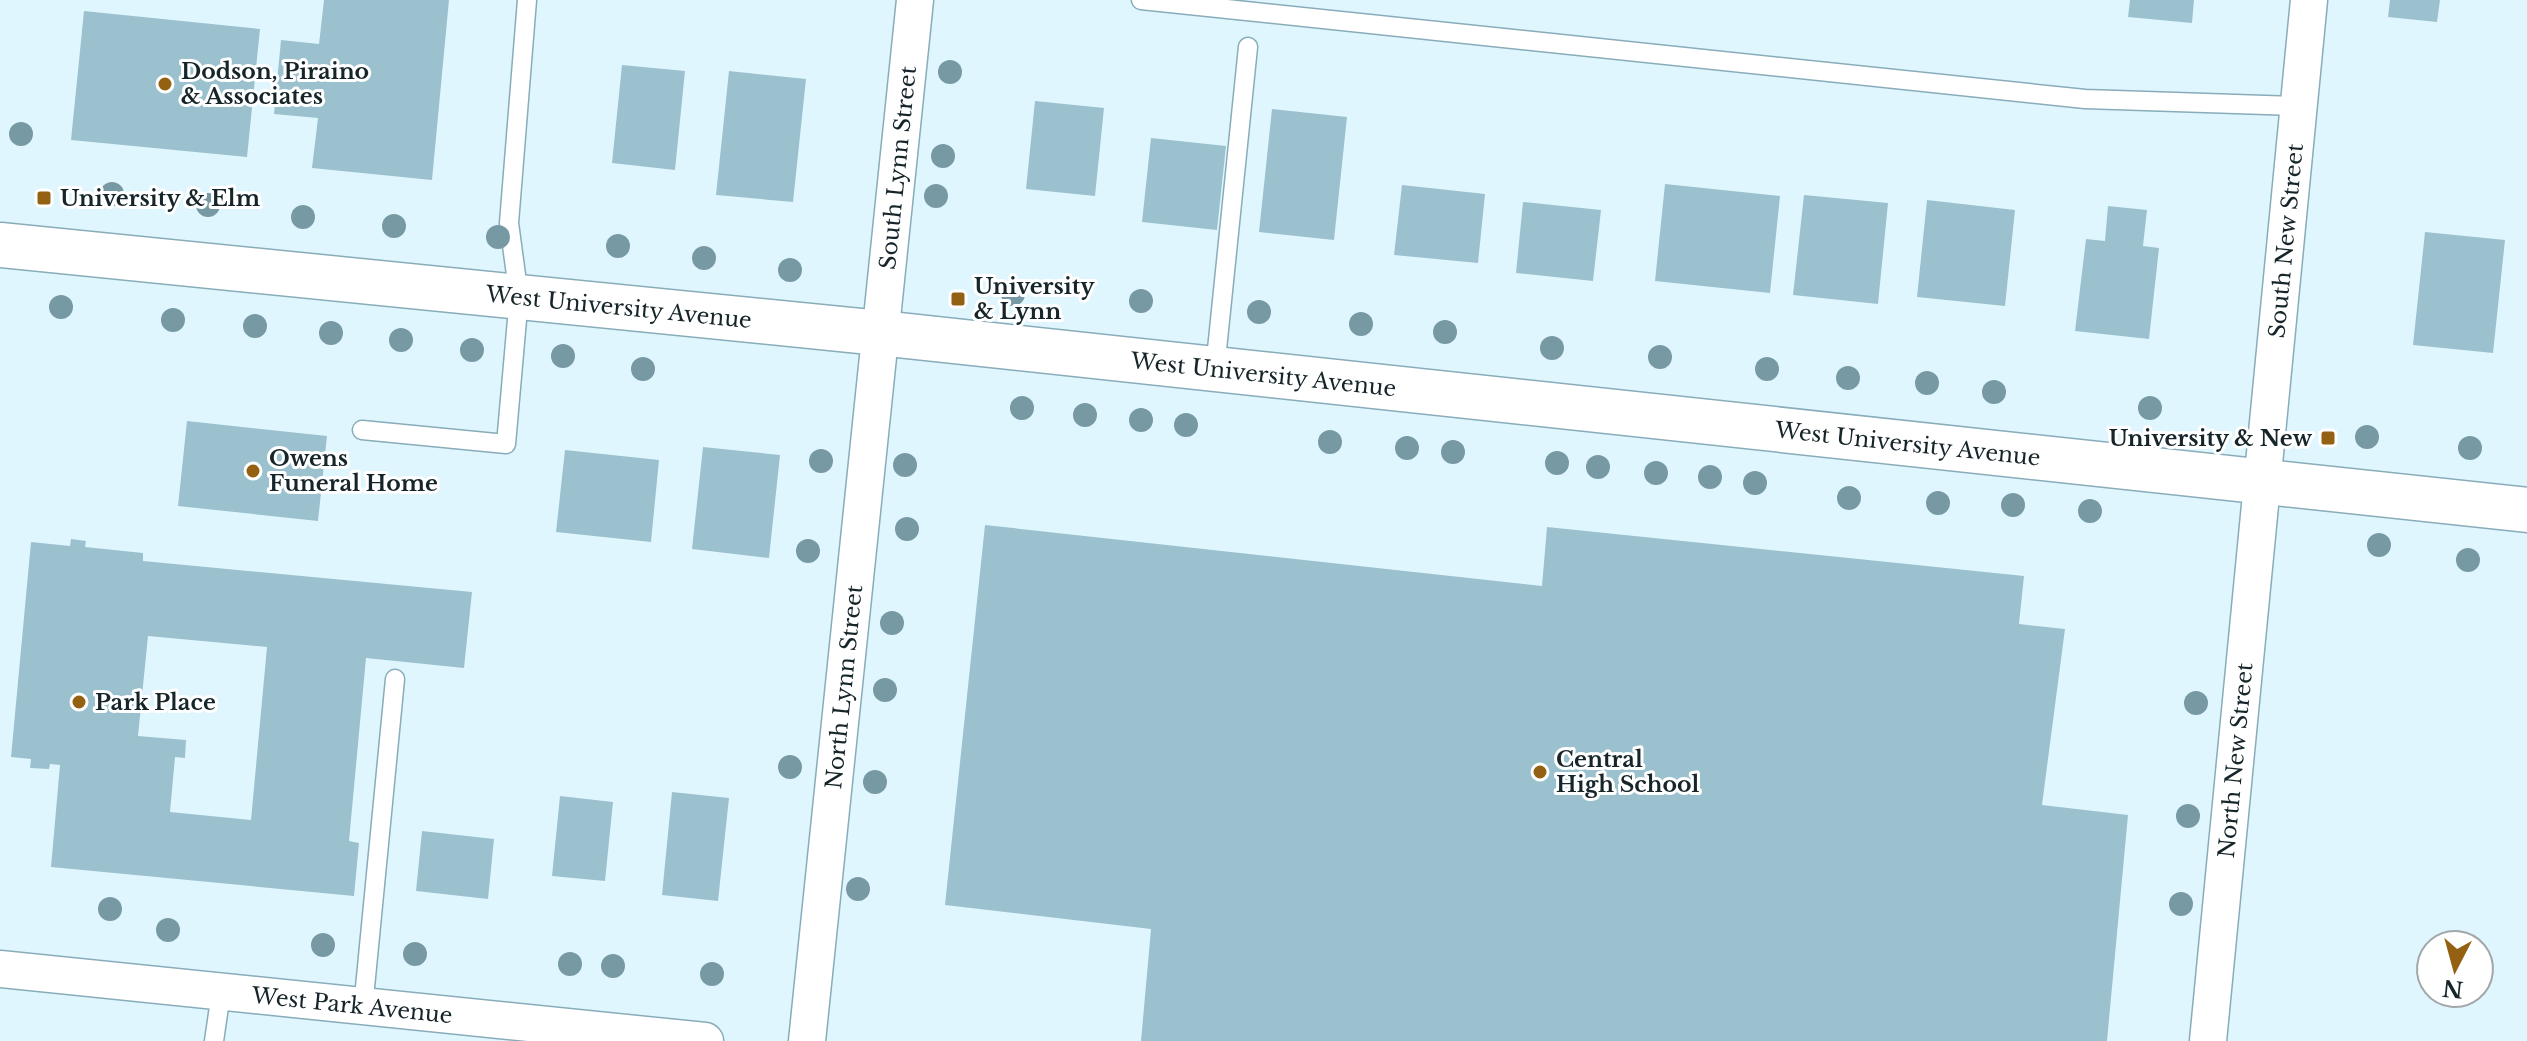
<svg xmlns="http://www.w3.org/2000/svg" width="2527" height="1041" font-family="'Libre Baskerville',serif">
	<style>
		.building { fill: #9cc1ce; fill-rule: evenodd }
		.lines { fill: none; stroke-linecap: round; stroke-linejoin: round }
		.service-casing { stroke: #88acb9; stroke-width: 21 }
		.minor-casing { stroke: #88acb9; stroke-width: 39 }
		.primary-casing { stroke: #88acb9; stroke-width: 47 }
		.service { stroke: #fff; stroke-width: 18 }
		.minor { stroke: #fff; stroke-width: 36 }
		.primary { stroke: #fff; stroke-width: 44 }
		.tree { fill: #7799a4 }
		.poi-dot { fill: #946113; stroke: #fff; stroke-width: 3 }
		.labels { text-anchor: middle; stroke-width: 6; stroke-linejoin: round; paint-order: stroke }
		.poi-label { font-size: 22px; font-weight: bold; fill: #16252a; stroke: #fff; text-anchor: start }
		.street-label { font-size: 22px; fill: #16252a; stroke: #fff }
	</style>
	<rect width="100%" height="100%" fill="#e0f6fe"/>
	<g class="building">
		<path d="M324,0H449L432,180L312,168L318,118L274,114L281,40L319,44Z"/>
		<path d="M2130,0H2194L2192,23L2128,17Z"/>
		<path d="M2390,0H2440L2437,22L2388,17Z"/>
		<path d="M84,11L260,29L247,157L71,140Z"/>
		<path d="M622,65L685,71L675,170L612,163Z"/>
		<path d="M729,71L806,79L793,202L716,195Z"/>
		<path d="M1035,101L1104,108L1095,196L1026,189Z"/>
		<path d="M1272,109L1347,117L1334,240L1259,232Z"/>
		<path d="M1151,138L1226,146L1217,230L1142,222Z"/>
		<path d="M1665,184L1780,196L1770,293L1655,281Z"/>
		<path d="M1402,185L1485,194L1478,263L1394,255Z"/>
		<path d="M1804,195L1888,203L1878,304L1793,295Z"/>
		<path d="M1927,200L2015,210L2005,306L1917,297Z"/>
		<path d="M1523,202L1601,210L1593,281L1516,273Z"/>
		<path d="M2108,206L2147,210L2143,246L2159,248L2149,339L2075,331L2086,239L2105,241Z"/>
		<path d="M2425,232L2505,240L2493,353L2413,345Z"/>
		<path d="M187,421L327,436L318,521L178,506Z"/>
		<path d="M703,447L780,455L769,558L692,549Z"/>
		<path d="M565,450L659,460L651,542L556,532Z"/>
		<path d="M985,525L1542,586L1547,527L2024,576L2019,624L2065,629L2042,805L2128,815L2107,1041H1141L1151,929L945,905Z"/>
		<path d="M71,539L86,541L85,547L143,553V561L472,592L464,668L366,658L349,841L359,843L354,896L51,867L60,765L50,764L49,769L30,768L31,759L11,757L31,542L70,546ZM148,636L267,647L251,820L170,812L175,757L185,758L186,740L138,736Z"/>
		<path d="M672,792L729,798L718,901L662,895Z"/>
		<path d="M560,796L613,802L605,881L552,876Z"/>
		<path d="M422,831L494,839L488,899L416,891Z"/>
	</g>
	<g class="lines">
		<defs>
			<g id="service">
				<path d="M1141,0L2085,99L2298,106"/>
				<path d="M1215,369L1248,47"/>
				<path d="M362,430L506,444L519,297L509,223L527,0"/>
				<path d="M363,1008L395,679"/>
				<path d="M214,1041L221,993"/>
			</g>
			<g id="minor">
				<path id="s1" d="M0,969L705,1041"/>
				<path id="s2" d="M807,1041L915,0"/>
				<path id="s3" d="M2208,1041L2309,0"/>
			</g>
			<g id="primary">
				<path id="s4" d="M0,245L880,333L2527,510"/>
			</g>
		</defs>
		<use href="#service" class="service-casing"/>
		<use href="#minor" class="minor-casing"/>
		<use href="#primary" class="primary-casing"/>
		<use href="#service" class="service"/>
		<use href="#minor" class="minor"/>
		<use href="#primary" class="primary"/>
	</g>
	<g class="tree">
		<circle cx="950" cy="72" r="12"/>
		<circle cx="21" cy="134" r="12"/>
		<circle cx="943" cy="156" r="12"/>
		<circle cx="112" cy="194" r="12"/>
		<circle cx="936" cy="196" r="12"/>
		<circle cx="208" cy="205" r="12"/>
		<circle cx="303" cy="217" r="12"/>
		<circle cx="394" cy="226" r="12"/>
		<circle cx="498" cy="237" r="12"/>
		<circle cx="618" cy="246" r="12"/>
		<circle cx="704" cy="258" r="12"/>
		<circle cx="790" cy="270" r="12"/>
		<circle cx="1013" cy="294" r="12"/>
		<circle cx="1141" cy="301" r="12"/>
		<circle cx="61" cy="307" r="12"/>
		<circle cx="1259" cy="312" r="12"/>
		<circle cx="173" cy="320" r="12"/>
		<circle cx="1361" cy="324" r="12"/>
		<circle cx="255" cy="326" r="12"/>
		<circle cx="1445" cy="332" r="12"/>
		<circle cx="331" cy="333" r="12"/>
		<circle cx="401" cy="340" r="12"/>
		<circle cx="1552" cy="348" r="12"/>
		<circle cx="472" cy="350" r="12"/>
		<circle cx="563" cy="356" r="12"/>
		<circle cx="1660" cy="357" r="12"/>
		<circle cx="643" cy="369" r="12"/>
		<circle cx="1767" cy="369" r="12"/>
		<circle cx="1848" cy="378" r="12"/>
		<circle cx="1927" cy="383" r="12"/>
		<circle cx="1994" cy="392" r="12"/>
		<circle cx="1022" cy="408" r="12"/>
		<circle cx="2150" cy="408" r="12"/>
		<circle cx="1085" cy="415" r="12"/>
		<circle cx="1141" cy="420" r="12"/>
		<circle cx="1186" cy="425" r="12"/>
		<circle cx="2367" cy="437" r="12"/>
		<circle cx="1330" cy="442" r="12"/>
		<circle cx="1407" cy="448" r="12"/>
		<circle cx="2470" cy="448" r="12"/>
		<circle cx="1453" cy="452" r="12"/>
		<circle cx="821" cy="461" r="12"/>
		<circle cx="1557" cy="463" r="12"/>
		<circle cx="905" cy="465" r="12"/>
		<circle cx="1598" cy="467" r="12"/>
		<circle cx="1656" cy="473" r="12"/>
		<circle cx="1710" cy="477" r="12"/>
		<circle cx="1755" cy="483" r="12"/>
		<circle cx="1849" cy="498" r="12"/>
		<circle cx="1938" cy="503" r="12"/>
		<circle cx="2013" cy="505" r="12"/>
		<circle cx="2090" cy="511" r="12"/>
		<circle cx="907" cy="529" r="12"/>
		<circle cx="2379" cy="545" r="12"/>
		<circle cx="808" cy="551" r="12"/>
		<circle cx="2468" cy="560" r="12"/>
		<circle cx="892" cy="623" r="12"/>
		<circle cx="885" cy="690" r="12"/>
		<circle cx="2196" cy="703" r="12"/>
		<circle cx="790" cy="767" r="12"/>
		<circle cx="875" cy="782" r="12"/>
		<circle cx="2188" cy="816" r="12"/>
		<circle cx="858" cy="889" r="12"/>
		<circle cx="2181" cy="904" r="12"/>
		<circle cx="110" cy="909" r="12"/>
		<circle cx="168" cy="930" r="12"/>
		<circle cx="323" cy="945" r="12"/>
		<circle cx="415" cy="954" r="12"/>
		<circle cx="570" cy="964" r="12"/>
		<circle cx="613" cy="966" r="12"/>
		<circle cx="712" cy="974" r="12"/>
	</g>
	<g class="poi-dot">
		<circle cx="165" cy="84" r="8"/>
		<rect x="36" y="190" width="16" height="16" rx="4"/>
		<rect x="950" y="291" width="16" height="16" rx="4"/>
		<rect x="2320" y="430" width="16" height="16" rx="4"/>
		<circle cx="253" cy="471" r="8"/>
		<circle cx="79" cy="702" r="8"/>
		<circle cx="1540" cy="772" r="8"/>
	</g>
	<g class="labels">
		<g class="poi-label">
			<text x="181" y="79">Dodson, Piraino<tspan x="181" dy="25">&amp; Associates</tspan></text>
			<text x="60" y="206">University &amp; Elm</text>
			<text x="974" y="294">University<tspan x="974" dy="25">&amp; Lynn</tspan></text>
			<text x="2312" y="446" text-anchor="end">University &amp; New</text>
			<text x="269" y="466">Owens<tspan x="269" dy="25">Funeral Home</tspan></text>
			<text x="95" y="710">Park Place</text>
			<text x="1556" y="767">Central<tspan x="1556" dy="25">High School</tspan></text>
		</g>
		<g class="street-label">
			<text dy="8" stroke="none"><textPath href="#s2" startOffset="878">South Lynn Street</textPath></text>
			<text dy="8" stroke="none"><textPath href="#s3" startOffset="804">South New Street</textPath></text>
			<text dy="8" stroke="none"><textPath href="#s4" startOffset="622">West University Avenue</textPath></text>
			<text dy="8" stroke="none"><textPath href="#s4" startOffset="1270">West University Avenue</textPath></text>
			<text dy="8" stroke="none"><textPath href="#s4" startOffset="1918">West University Avenue</textPath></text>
			<text dy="8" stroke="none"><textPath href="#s2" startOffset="356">North Lynn Street</textPath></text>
			<text dy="8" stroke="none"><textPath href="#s3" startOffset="282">North New Street</textPath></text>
			<text dy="8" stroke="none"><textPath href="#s1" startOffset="354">West Park Avenue</textPath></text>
		</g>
	</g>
	<g transform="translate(2455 969) rotate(186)"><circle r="38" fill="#ffffff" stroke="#a2a8aa" stroke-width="2"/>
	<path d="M0-6L14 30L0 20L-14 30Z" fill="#946113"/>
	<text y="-12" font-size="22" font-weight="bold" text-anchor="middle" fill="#16252a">N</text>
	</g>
</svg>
